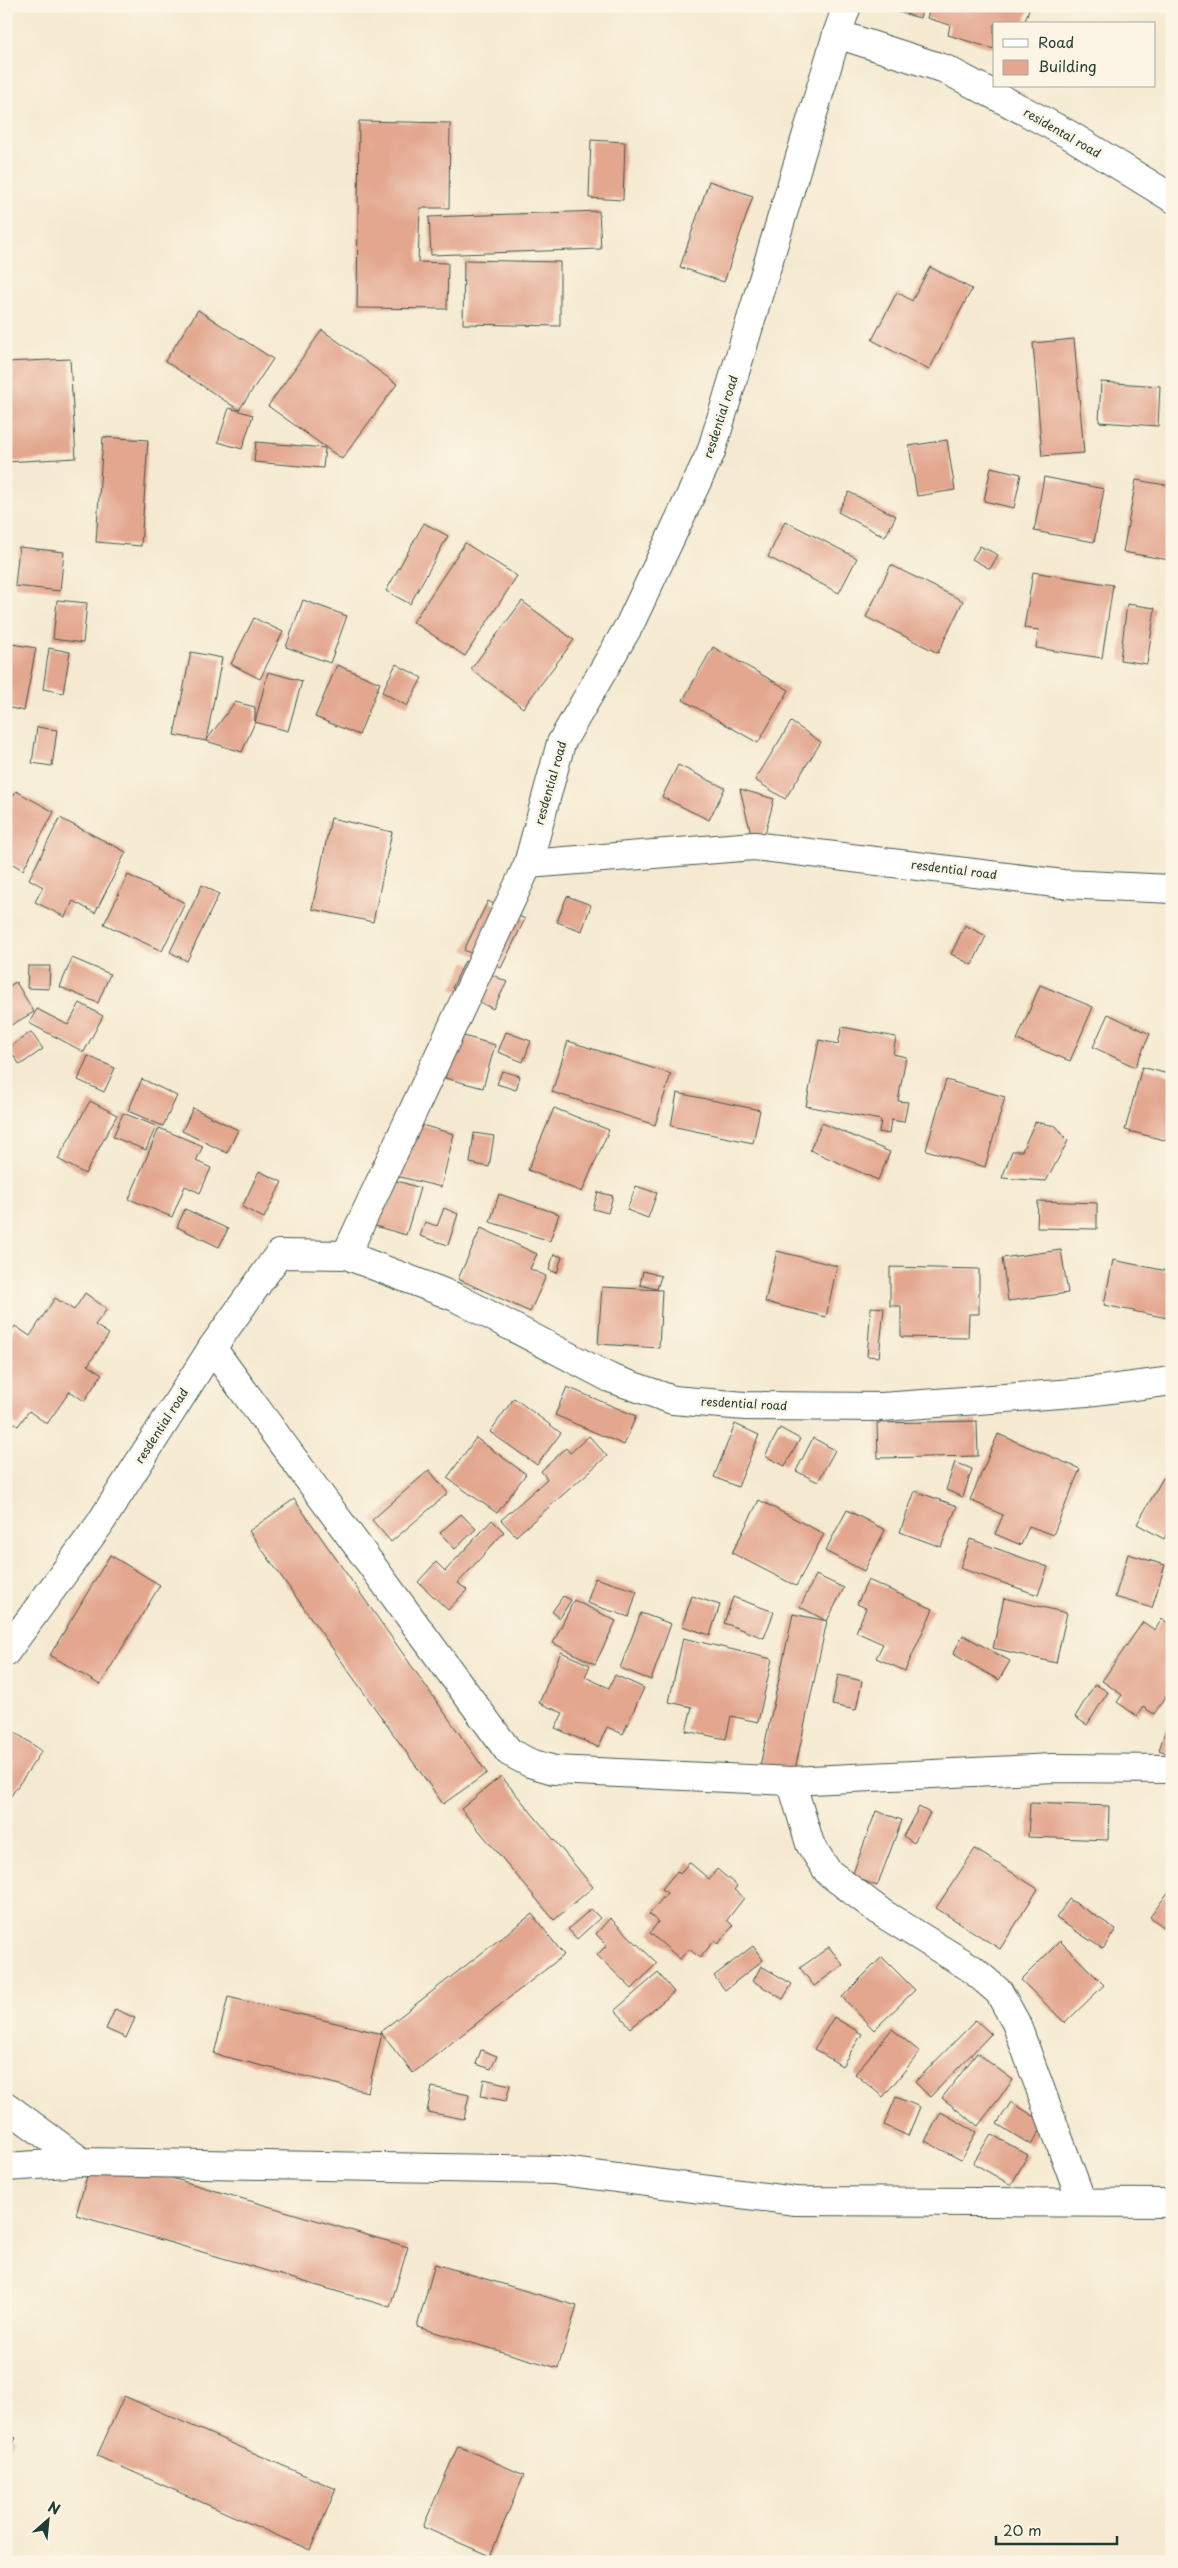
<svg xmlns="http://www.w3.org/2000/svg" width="1178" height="2568" font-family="'Playpen Sans',sans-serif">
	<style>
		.building { fill: #e3a68e }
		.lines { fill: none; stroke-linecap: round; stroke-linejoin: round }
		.street-casing { stroke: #3f574c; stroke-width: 30 }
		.street { stroke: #fff; stroke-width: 28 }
		.labels { text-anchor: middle; stroke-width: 5; stroke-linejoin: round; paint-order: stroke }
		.street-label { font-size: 12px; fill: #1f3d34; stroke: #fcf5e5 }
	</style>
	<rect width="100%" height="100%" fill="#fcf5e5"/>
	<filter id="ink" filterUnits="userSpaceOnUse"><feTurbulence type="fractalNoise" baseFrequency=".02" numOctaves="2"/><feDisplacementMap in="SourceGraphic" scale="10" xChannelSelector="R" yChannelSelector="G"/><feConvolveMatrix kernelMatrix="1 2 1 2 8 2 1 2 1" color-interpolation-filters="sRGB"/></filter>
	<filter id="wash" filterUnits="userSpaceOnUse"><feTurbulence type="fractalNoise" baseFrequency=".0096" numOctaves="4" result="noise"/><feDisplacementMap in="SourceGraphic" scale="20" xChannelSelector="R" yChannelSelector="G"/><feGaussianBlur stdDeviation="1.12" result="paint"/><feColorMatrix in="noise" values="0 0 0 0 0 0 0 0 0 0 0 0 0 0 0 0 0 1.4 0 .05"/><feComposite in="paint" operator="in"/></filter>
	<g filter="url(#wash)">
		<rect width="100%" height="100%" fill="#f5ead1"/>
		<g id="blocks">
			<g class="building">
				<path d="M877,6H923L920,18Z"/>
				<path d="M931,6H1030L1024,24H994V49L948,35L950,25L927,18Z"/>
				<path d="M359,121L450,123L449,208H420L418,262L448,263L447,309L357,308Z"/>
				<path d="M591,140L625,142L623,200L589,198Z"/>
				<path d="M709,181L753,196L724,282L680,267Z"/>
				<path d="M599,211L601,249L431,255L429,217Z"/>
				<path d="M464,260L560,262V326L463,324Z"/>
				<path d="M930,267L972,289L929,370L872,340L897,292L912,301Z"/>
				<path d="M198,310L273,359L239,410L165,361Z"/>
				<path d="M322,330L397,384L342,459L268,406Z"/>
				<path d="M1074,339L1084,453L1042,456L1033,343Z"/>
				<path d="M70,359L76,458L6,462V362Z"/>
				<path d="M1101,382L1160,386L1158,426L1099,422Z"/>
				<path d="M229,408L253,415L242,449L218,442Z"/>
				<path d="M103,437L148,440L141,546L96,542Z"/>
				<path d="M947,440L955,490L917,496L909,446Z"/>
				<path d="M256,442L325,448L323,468L254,462Z"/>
				<path d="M991,467L1021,474L1014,508L984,501Z"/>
				<path d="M1044,477L1104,489L1094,542L1034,531Z"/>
				<path d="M1136,480L1172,486V542L1169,560L1123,552Z"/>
				<path d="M849,492L896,516L885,537L838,512Z"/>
				<path d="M785,521L857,558L839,593L768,557Z"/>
				<path d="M424,523L448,536L410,604L386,591Z"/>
				<path d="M465,543L517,576L465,656L413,622Z"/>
				<path d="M980,546L998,555L990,569L972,559Z"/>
				<path d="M19,547L64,552L60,591L15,586Z"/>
				<path d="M891,565L963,601L938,653L866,617Z"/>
				<path d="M1033,572L1113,585L1102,658L1036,648L1039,630L1024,628Z"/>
				<path d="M57,600L87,603L83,643L53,639Z"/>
				<path d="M303,600L347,616L330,663L286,647Z"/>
				<path d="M522,601L574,640L523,708L471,669Z"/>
				<path d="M1127,604L1155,608L1147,664L1120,660Z"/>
				<path d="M254,618L283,632L260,679L231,664Z"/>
				<path d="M6,643L36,648L24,711L6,707Z"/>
				<path d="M713,647L789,690L758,743L683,700Z"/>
				<path d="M49,648L70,652L63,693L43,689Z"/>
				<path d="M191,652L222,658L206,741L174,735Z"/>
				<path d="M396,664L422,678L407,706L382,692Z"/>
				<path d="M337,665L380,683L359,735L315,717Z"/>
				<path d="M268,672L302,681L288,731L255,722L242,752L206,741L235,702L255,707V722Z"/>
				<path d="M791,722L821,742L785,799L755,780Z"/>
				<path d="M37,727L57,730L52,766L32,763Z"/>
				<path d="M678,765L725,788L709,820L662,797Z"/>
				<path d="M740,789L774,799L766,830L754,846Z"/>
				<path d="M16,791L54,812L23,870L6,860L9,853L6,851V843L9,838L6,836V808Z"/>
				<path d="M60,818L126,852L95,913L73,901L65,917L35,902L43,887L29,879Z"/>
				<path d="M331,818L392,832L373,922L312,909Z"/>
				<path d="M128,875L185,903L162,951L104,924Z"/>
				<path d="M202,885L219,894L187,961L170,952Z"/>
				<path d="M567,896L591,905L582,931L557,922Z"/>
				<path d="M488,901L525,919L501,968L464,950Z"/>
				<path d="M965,925L986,936L972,965L951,954Z"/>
				<path d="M72,958L110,974L98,1003L60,987Z"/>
				<path d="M465,961L507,982L493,1009L452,988Z"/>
				<path d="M28,966H50L49,989L27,988Z"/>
				<path d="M16,982L34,1012L6,1028V988Z"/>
				<path d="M1040,985L1093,1007L1070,1061L1017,1040Z"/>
				<path d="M80,1003L103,1016L84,1052L29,1023L37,1009L68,1025Z"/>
				<path d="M1108,1014L1150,1034L1135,1067L1093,1047Z"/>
				<path d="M842,1027L896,1037L893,1054L906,1057L898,1101L908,1102L904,1122L891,1120L889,1134L879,1132L881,1120L806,1106L819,1040L838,1044Z"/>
				<path d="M31,1032L43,1049L20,1065L8,1048Z"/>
				<path d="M506,1032L531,1041L523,1062L498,1052Z"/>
				<path d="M457,1034L495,1045L483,1088L445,1078Z"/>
				<path d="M568,1041L671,1074L655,1125L552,1092Z"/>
				<path d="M88,1056L115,1068L104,1092L78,1080Z"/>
				<path d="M1142,1067L1172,1075V1142L1125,1130Z"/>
				<path d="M502,1071L520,1076L516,1090L497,1084Z"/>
				<path d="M142,1079L177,1096L163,1126L128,1111Z"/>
				<path d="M946,1080L1005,1097L985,1167L926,1150Z"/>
				<path d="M677,1093L760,1110L753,1143L671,1126Z"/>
				<path d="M90,1101L117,1115L85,1174L58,1159Z"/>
				<path d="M193,1108L238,1130L227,1153L182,1131Z"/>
				<path d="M554,1108L609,1130L582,1192L528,1170Z"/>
				<path d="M123,1113L156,1126L146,1150L113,1137Z"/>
				<path d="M403,1120L454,1134L441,1187L388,1174Z"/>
				<path d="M1035,1122L1056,1126L1068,1141L1046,1181L1002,1178L1012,1151H1022Z"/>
				<path d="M822,1123L890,1152L878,1180L810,1150Z"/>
				<path d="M159,1128L203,1146L196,1161L211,1168L200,1193L185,1186L172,1217L129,1199Z"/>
				<path d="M474,1133L494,1136L489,1167L470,1163Z"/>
				<path d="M259,1171L282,1182L264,1218L242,1207Z"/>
				<path d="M381,1176L420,1188L406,1235L368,1224Z"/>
				<path d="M636,1186L657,1193L648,1218L627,1210Z"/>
				<path d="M598,1192L613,1196L608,1213L593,1209Z"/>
				<path d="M499,1194L559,1214L550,1241L490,1222Z"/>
				<path d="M1038,1201L1097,1203V1229L1037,1228Z"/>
				<path d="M444,1208L458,1214L448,1245L420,1236L425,1222L437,1226Z"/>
				<path d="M185,1209L228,1229L219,1247L177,1227Z"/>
				<path d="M481,1228L537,1254L530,1269L546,1276L530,1312L458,1279Z"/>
				<path d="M1061,1250L1068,1293L1008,1301L1002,1258Z"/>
				<path d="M777,1251L837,1266L826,1317L765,1302Z"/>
				<path d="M554,1254L562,1257L557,1273L549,1270Z"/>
				<path d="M1113,1260L1172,1272V1319L1104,1305Z"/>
				<path d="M890,1267L979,1269V1314H969L968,1338L901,1337V1306H890Z"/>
				<path d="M643,1271L661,1276L657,1289L640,1285Z"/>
				<path d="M602,1287L662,1290L659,1348L598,1344Z"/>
				<path d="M85,1293L107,1309L95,1325L109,1334L88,1365L102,1374L84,1401L70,1391L47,1424L29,1411L18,1426L6,1418V1401L9,1397L6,1396V1370L11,1363L6,1359V1339L15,1326L30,1336L55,1298L74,1310Z"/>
				<path d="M871,1307L884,1308L879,1357L867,1356Z"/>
				<path d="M567,1387L636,1416L624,1445L555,1415Z"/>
				<path d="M514,1398L561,1433L537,1465L490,1432Z"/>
				<path d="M977,1421L978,1456L878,1458L877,1423Z"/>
				<path d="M735,1424L759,1435L738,1487L714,1477Z"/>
				<path d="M780,1428L800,1439L785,1466L765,1456Z"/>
				<path d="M998,1434L1080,1469L1053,1535L1029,1526L1021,1545L995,1534L1003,1515L970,1500Z"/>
				<path d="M589,1436L607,1456L516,1536L501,1520L547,1479L541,1471L566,1448L570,1453Z"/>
				<path d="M476,1438L526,1474L497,1513L447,1478Z"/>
				<path d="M813,1438L835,1450L818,1482L796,1471Z"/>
				<path d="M1172,1456V1472L1167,1470Z"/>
				<path d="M955,1462L972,1469L963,1497L946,1490Z"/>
				<path d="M429,1470L448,1493L391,1542L372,1520Z"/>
				<path d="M1163,1478L1172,1482V1524L1164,1539L1137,1524Z"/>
				<path d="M915,1491L957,1506L941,1547L900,1532Z"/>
				<path d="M294,1499L487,1773L443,1804L249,1531Z"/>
				<path d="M759,1500L824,1534L796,1586L732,1553Z"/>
				<path d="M847,1510L885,1530L864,1571L825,1551Z"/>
				<path d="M461,1514L476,1529L455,1549L440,1533Z"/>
				<path d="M492,1520L504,1532L458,1583L467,1590L448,1610L418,1582L436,1562L445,1571Z"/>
				<path d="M970,1539L1048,1567L1038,1595L960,1568Z"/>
				<path d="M1128,1554L1165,1565L1152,1608L1115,1597Z"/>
				<path d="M110,1555L160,1585L100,1685L50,1655Z"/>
				<path d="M816,1575L844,1588L827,1621L800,1607Z"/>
				<path d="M595,1578L637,1591L629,1617L587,1603Z"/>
				<path d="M868,1580L933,1609L905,1671L876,1658L883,1644L856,1632L866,1608L857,1604Z"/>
				<path d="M563,1596L571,1600L560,1618L552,1612Z"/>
				<path d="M692,1596L720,1605L710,1635L682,1626Z"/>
				<path d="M733,1597L774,1612L764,1638L724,1623Z"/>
				<path d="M1004,1598L1067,1613L1056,1663L993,1648Z"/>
				<path d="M574,1600L616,1621L595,1664L553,1643Z"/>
				<path d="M641,1613L671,1624L651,1680L620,1668Z"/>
				<path d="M793,1614L827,1621L794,1774L760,1766Z"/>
				<path d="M1162,1619L1172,1626V1688L1154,1714L1143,1707L1137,1716L1117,1702L1122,1695L1102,1681L1143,1622L1155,1630Z"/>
				<path d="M963,1635L1010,1661L999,1680L953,1654Z"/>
				<path d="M683,1638L772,1659L758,1722L731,1716L726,1739L686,1731L692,1707L669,1702Z"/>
				<path d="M561,1652L590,1665L585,1677L609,1688L615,1675L644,1688L623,1734L607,1727L598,1747L555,1728L563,1713L539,1703Z"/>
				<path d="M838,1675L862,1681L856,1710L832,1705Z"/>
				<path d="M1095,1684L1108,1692L1087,1725L1075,1717Z"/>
				<path d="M1171,1715H1172V1755L1159,1750Z"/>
				<path d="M6,1726L42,1751L6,1803Z"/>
				<path d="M501,1776L593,1887L554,1920L461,1809Z"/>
				<path d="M1030,1803L1109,1806L1108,1840L1028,1837Z"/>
				<path d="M919,1807L930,1813L914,1843L903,1836Z"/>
				<path d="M876,1811L902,1820L877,1886L852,1876Z"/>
				<path d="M975,1849L1038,1889L1000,1949L936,1908Z"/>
				<path d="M689,1862L709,1879L717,1869L737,1886L734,1890L744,1898L727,1920L733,1926L718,1944L714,1941L700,1958L689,1949L680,1959L650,1933L658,1922L649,1914L667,1893L662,1889L677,1871L680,1874Z"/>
				<path d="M1172,1887V1933L1150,1917Z"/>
				<path d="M1069,1899L1116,1929L1103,1949L1056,1918Z"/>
				<path d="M591,1909L600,1918L577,1939L568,1929Z"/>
				<path d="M532,1914L564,1955L413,2073L380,2032Z"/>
				<path d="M610,1918L657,1963L632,1989L597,1955L607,1945L596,1934Z"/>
				<path d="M1060,1941L1104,1985L1065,2023L1021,1980Z"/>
				<path d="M753,1946L763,1960L725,1990L714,1976Z"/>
				<path d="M829,1947L843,1965L814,1986L800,1968Z"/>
				<path d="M882,1957L915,1990L874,2030L842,1997Z"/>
				<path d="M761,1966L792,1984L783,1999L753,1981Z"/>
				<path d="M658,1973L674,1992L631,2028L615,2010Z"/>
				<path d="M228,1997L382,2034L368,2092L214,2054Z"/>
				<path d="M115,2009L135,2018L126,2038L106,2029Z"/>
				<path d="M834,2017L862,2034L842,2066L814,2049Z"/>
				<path d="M976,2020L991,2034L930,2097L915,2082Z"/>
				<path d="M892,2029L920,2052L883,2097L855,2074Z"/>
				<path d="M481,2050L497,2056L491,2069L476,2064Z"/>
				<path d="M977,2053L1013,2080L978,2126L942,2098Z"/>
				<path d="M484,2079L510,2085L506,2101L481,2096Z"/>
				<path d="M432,2087L469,2095L464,2119L427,2112Z"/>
				<path d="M896,2097L920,2107L908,2136L884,2125Z"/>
				<path d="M1011,2102L1045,2123L1031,2145L997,2124Z"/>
				<path d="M941,2112L976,2132L961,2160L925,2141Z"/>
				<path d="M991,2134L1028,2155L1011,2185L973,2163Z"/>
				<path d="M93,2155L408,2247L390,2307L76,2215Z"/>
				<path d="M435,2264L577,2306L558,2368L417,2327Z"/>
				<path d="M124,2396L336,2489L310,2550L97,2456Z"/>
				<path d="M6,2434L16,2438L6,2457Z"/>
				<path d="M458,2446L524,2475L490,2556L423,2527Z"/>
			</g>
		</g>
	</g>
	<g filter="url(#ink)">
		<use href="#blocks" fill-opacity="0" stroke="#3f574c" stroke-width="1"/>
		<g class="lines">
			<defs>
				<g id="street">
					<path d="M837,34L945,69L1068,134L1172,198"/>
					<path d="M528,864L754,846L1063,884L1172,889"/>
					<path d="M346,1255L455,1297L610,1378L673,1400L745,1406L882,1407L1087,1392L1172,1381"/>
					<path d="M212,1348L509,1752L530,1763L554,1770L791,1781L1053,1768L1172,1769"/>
					<path d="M6,1652L99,1525L212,1348L279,1254L346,1255L528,864L561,743L630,624L711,452L837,34L847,6"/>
					<path d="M791,1781L810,1844L828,1872L882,1913L971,1968L999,1992L1016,2023L1082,2202"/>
					<path d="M6,2106L82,2162L555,2170L795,2201L1172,2203"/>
					<path d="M6,2167L82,2162"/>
				</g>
			</defs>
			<use href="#street" class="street-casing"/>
			<use href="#street" class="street"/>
		</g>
	</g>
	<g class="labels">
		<g class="street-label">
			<text transform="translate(1062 133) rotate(30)" y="4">residental road</text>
			<text transform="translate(721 417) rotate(-72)" y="4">resdential road</text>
			<text transform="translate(551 783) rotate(-74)" y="4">resdential road</text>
			<text transform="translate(954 870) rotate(7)" y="4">resdential road</text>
			<text transform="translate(744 1404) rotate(3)" y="4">resdential road</text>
			<text transform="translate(162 1426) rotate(-57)" y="4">resdential road</text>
		</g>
	</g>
	<rect width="1178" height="2568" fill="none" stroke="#fcf5e5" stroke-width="25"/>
	<rect x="993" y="22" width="162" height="65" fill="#fcf5e5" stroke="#a4ab9e"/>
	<rect x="1003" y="39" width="25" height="8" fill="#ffffff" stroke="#a4ab9e"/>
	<text x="1038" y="48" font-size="15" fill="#1f3d34">Road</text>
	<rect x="1003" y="60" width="25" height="15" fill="#e3a68e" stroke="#a4ab9e"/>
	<text x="1038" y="72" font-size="15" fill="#1f3d34">Building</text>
	<g transform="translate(48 2520) rotate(27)" stroke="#fcf5e5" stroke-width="4" paint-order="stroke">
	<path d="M0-4L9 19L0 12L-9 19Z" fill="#1f3d34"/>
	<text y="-8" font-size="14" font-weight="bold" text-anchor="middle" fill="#1f3d34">N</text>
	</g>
	<path d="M996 2536v8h121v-8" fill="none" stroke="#1f3d34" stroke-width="2.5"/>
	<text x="1003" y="2536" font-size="15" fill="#1f3d34" stroke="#fcf5e5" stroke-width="4" paint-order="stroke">20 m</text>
</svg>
